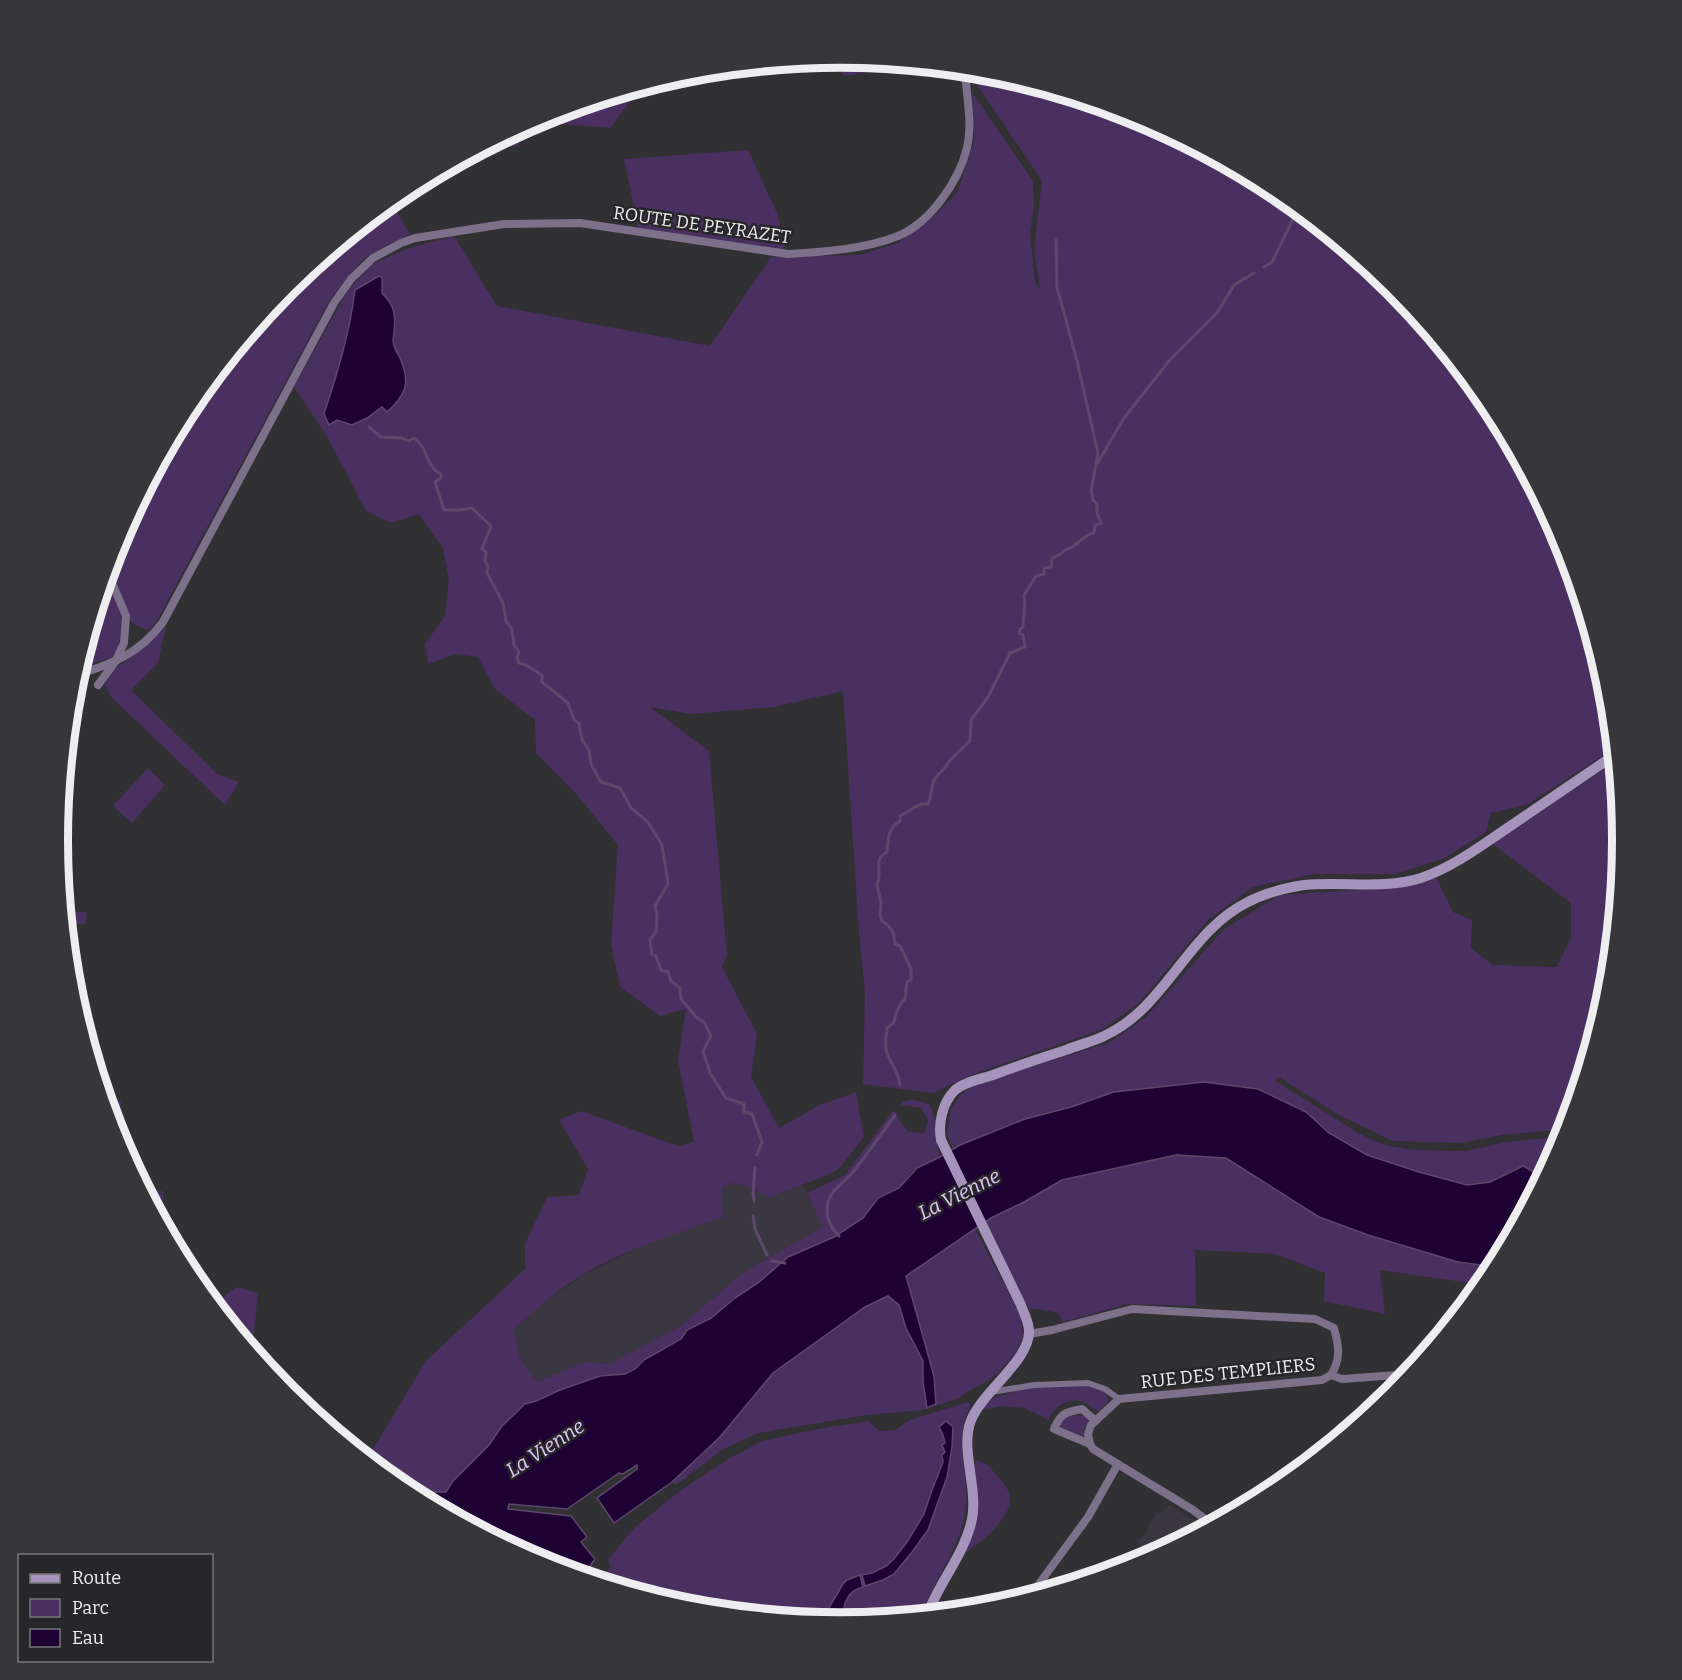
<svg xmlns="http://www.w3.org/2000/svg" width="1682" height="1680" font-family="Bitter,serif">
	<style>
		.built { fill: #3b3740 }
		.green { fill: #493061 }
		.water { fill: #1f0234; stroke: #5d486c; stroke-width: 1.5 }
		.lines { fill: none; stroke-linecap: round; stroke-linejoin: round }
		.stream { stroke: #5d486c; stroke-width: 3 }
		.pedestrian { stroke: #7c708a; stroke-width: 6 }
		.minor { stroke: #7c708a; stroke-width: 8 }
		.secondary { stroke: #a693bc; stroke-width: 10 }
		.labels { text-anchor: middle; stroke-width: 5; stroke-linejoin: round; paint-order: stroke }
		.street-label { font-size: 18px; fill: #eeedef; stroke: #272629 }
		.water-label { font-size: 20px; font-style: italic; fill: #e0c8fb; stroke: #272629 }
		.rim { fill: none; stroke: #eeedef; stroke-width: 8 }
	</style>
	<rect width="100%" height="100%" fill="#313033"/>
	<g class="built">
		<path d="M735,1181L771,1197L803,1185L822,1227L741,1274L681,1326L609,1364L584,1362L537,1382L519,1357L514,1330L542,1304L583,1275L638,1248L722,1188Z"/>
		<path d="M1170,1505L1203,1526L1183,1541L1150,1558L1136,1540L1142,1538L1157,1512L1161,1513Z"/>
	</g>
	<g class="green">
		<path d="M841,57L917,64L845,76L829,58Z"/>
		<path d="M971,70L994,72L1141,117L1276,189L1395,287L1492,405L1565,541L1609,688L1615,748L1528,804L1491,813L1486,832L1445,858L1395,874H1314L1253,887L1208,920L1140,1002L1103,1029L971,1075L933,1093L863,1084L865,993L859,933L843,691L774,707L691,714L650,707L709,751L727,955L722,967L757,1034L751,1077L779,1128L820,1105L856,1092L864,1137L838,1170L820,1178L771,1197L735,1182L722,1188L723,1217C676,1234 626,1249 582,1275C557,1290 536,1310 514,1329L519,1357L537,1382L584,1362L609,1364L681,1326L741,1274L822,1227L807,1193L845,1175L892,1112L896,1111L900,1121L909,1132L924,1133L928,1120L921,1108L901,1105L903,1102C913,1098 920,1101 930,1105C938,1123 934,1139 940,1157L913,1170L899,1188L878,1198L863,1218L834,1237L788,1257L758,1283L735,1298L711,1318L687,1330L682,1339L644,1360L635,1369L625,1374L600,1376L560,1390L536,1401L525,1404L502,1426L489,1445L453,1481L446,1492H420C419,1493 418,1495 416,1495C408,1497 375,1465 367,1459L426,1361L525,1269V1244L547,1197L579,1195L588,1169L559,1120L581,1111L678,1146L694,1142L678,1060L686,1009L660,1016L620,987L611,944L618,845L578,796L536,753L535,720L494,688L478,657L456,654L428,664L425,644L445,616L449,580L443,548L419,514L391,523L366,511L328,438L294,387L348,290L373,264L406,249L454,236L497,306L710,346L771,257L859,255L898,243L931,219L957,193L974,142L972,92L1033,181L1034,207L1030,231L1035,282L1040,290L1034,248L1042,181L971,76Z"/>
		<path d="M651,83L635,95L610,128L536,122L517,146L479,150L542,116Z"/>
		<path d="M748,150L777,213L785,246L782,250L638,228L624,159Z"/>
		<path d="M391,202L410,234C395,241 377,249 364,259C350,272 339,288 328,303L156,622L148,630L137,626L129,620L118,585L109,570L118,540L190,405L288,286Z"/>
		<path d="M106,580L119,607L122,625L119,646L111,658L79,667Z"/>
		<path d="M166,626L158,663L131,690L217,774L239,782L225,805L111,697L105,685L115,668L131,658Z"/>
		<path d="M1616,761L1624,840L1609,993L1568,1129L1501,1135L1462,1143L1393,1141L1339,1115L1279,1077L1274,1080L1360,1134L1384,1145L1414,1150L1466,1151L1507,1142L1565,1136L1545,1176L1539,1175L1523,1166L1490,1182L1467,1185L1419,1172L1367,1155L1329,1133L1306,1112L1258,1089L1204,1082L1114,1092L1071,1107L1025,1119L960,1145L953,1149L947,1134L951,1109L962,1093L979,1083L1108,1043L1145,1018L1224,929L1280,895L1403,887L1436,877L1453,912L1472,920L1471,948L1493,965L1557,967L1571,937V903L1493,844Z"/>
		<path d="M148,768L165,785L132,823L113,806Z"/>
		<path d="M65,912H86V924H66Z"/>
		<path d="M121,1101L120,1118L114,1126L106,1102Z"/>
		<path d="M1176,1155L1226,1158L1319,1217L1368,1235L1458,1262L1496,1267L1484,1285L1380,1270L1385,1314L1324,1301L1325,1273L1275,1254L1195,1250L1196,1306L1127,1304L1063,1322L1058,1313L1039,1309L1030,1310L1009,1271L986,1221L1062,1180Z"/>
		<path d="M142,1185L164,1192L160,1220Z"/>
		<path d="M975,1229L1020,1314L1023,1335L1017,1351L998,1373L988,1381L967,1392L957,1399L922,1410L867,1415L758,1433L722,1450L676,1485L672,1482L719,1438L773,1373L865,1307L888,1296L906,1276Z"/>
		<path d="M236,1287L258,1293L252,1351L214,1305Z"/>
		<path d="M1053,1385C1065,1385 1097,1383 1105,1393C1107,1395 1108,1399 1108,1402L1099,1412C1094,1409 1087,1403 1081,1401C1068,1397 1053,1408 1048,1420L1043,1418V1416L1035,1414V1412L1033,1411L1032,1413L1025,1408L1001,1406L987,1409L983,1408L993,1398L1024,1389Z"/>
		<path d="M968,1402L971,1405C969,1410 965,1416 964,1422C958,1455 972,1490 963,1523C955,1555 932,1584 921,1615L886,1619L865,1617L863,1621L841,1623L688,1608L583,1576L588,1569L598,1578L611,1567L608,1560L634,1528L681,1490L730,1458L762,1441L818,1429L868,1421L880,1431L895,1430L910,1420Z"/>
		<path d="M1068,1415L1084,1416L1089,1420L1084,1429V1436L1060,1427L1062,1421Z"/>
		<path d="M976,1461C986,1461 992,1469 998,1477C1004,1483 1011,1492 1010,1501C1009,1520 978,1546 962,1554L967,1545L974,1465Z"/>
	</g>
	<g class="water">
		<path d="M379,276L382,278V293C394,305 396,314 394,331C394,336 392,341 394,345C395,350 398,354 400,358C411,383 406,395 387,412L382,407L367,418L352,425L337,420L329,425L324,414C337,374 350,332 355,290Z"/>
		<path d="M1204,1082L1258,1089L1306,1112L1329,1133L1367,1155L1419,1172L1467,1185L1490,1182L1523,1166L1539,1175L1545,1176L1496,1267L1458,1262L1368,1235L1319,1217L1226,1158L1176,1155L1062,1180L1024,1202L991,1218L906,1276L934,1376L936,1404L927,1408L923,1382V1361L906,1328L899,1305L888,1296L865,1307L773,1373L719,1438L672,1482L614,1523L597,1498L637,1469V1465L623,1474L619,1473L567,1509L509,1504L508,1509L571,1516L587,1537L581,1542L595,1559L583,1576L541,1563L414,1495H417L420,1492H446L453,1481L489,1445L502,1426L525,1404L536,1401L560,1390L600,1376L625,1374L635,1369L644,1360L681,1339L687,1330L711,1318L735,1298L758,1283L788,1257L834,1237L863,1218L878,1198L899,1188L917,1168L940,1157L960,1145L1025,1119L1071,1107L1114,1092Z"/>
		<path d="M946,1421L953,1427L952,1447L947,1477L928,1530L912,1552L894,1574L883,1580L865,1586L862,1575L872,1573L886,1566L893,1560L907,1542L924,1514L932,1490L943,1462L942,1455L945,1452L942,1445L945,1443L943,1435L939,1427Z"/>
		<path d="M860,1575L863,1587C846,1591 841,1607 845,1623H839L837,1618L833,1622L821,1621L843,1584L847,1580Z"/>
	</g>
	<g class="lines">
		<g class="stream">
			<path d="M1264,267L1272,262L1295,215"/>
			<path d="M369,427L381,437L401,438L409,441L414,438C416,440 419,442 421,445C428,455 428,468 441,474V478L435,482L444,510H460L472,508L491,526L482,549L486,552L485,561L488,566L487,573L503,603L506,621L512,629L514,645L519,652L517,658L519,663L526,665L542,675V682L568,703L574,720L579,723L582,740L589,750L591,764L601,782L620,788L631,808L648,822L662,845L668,884L655,906L657,915L656,932L650,940L652,955L656,956L661,970L668,972L671,981L680,988L681,999L697,1018L704,1022L711,1036L703,1051L710,1073L726,1098L744,1104V1112L752,1114L762,1142L757,1155"/>
			<path d="M1097,464L1124,418L1169,361L1217,313L1234,285L1254,273"/>
			<path d="M900,1084C898,1071 891,1064 887,1053C884,1045 886,1037 887,1028L894,1022L896,1013L901,1003L905,999L907,982L911,980V969L900,946L895,944C895,934 891,926 882,921L880,915L881,903L877,884C884,871 871,861 887,852C888,839 888,828 900,821V816L921,804H928C932,796 931,788 934,780C938,773 946,769 949,761L970,741L971,720L988,697L1010,653L1025,647L1023,635L1019,633L1020,629L1023,627C1023,616 1026,606 1024,595L1036,576L1044,574V568L1051,567L1052,558L1061,554L1065,550C1074,548 1078,542 1085,537C1087,535 1091,534 1094,533L1095,525L1101,523L1097,513V504L1093,500L1091,491L1098,453L1077,361L1057,287L1056,240"/>
			<path d="M754,1201L753,1193L755,1168"/>
			<path d="M753,1216L755,1229L767,1255"/>
			<path d="M839,1236C830,1227 825,1215 828,1202C831,1190 845,1182 852,1173C868,1154 881,1134 895,1115"/>
			<path d="M772,1261L785,1263"/>
		</g>
		<path class="pedestrian" d="M991,1392L1034,1385L1088,1383L1105,1389L1119,1399"/>
		<g class="minor">
			<path d="M77,675C114,663 139,654 163,622L334,303L351,279L373,258L401,243L415,238L504,224L580,223L788,254C822,252 866,249 898,236C930,223 959,181 967,148C973,122 966,95 965,69"/>
			<path d="M98,685L115,662L124,643L126,616L108,573"/>
			<path d="M1029,1334L1052,1330L1132,1309L1315,1319L1334,1328C1339,1346 1341,1359 1331,1375"/>
			<path d="M1090,1444L1054,1429C1061,1413 1065,1412 1082,1409L1096,1421"/>
			<path d="M1213,1525L1193,1510L1093,1449L1090,1444L1088,1434L1091,1425L1119,1399L1322,1380L1331,1375L1342,1379L1411,1374"/>
			<path d="M1036,1588L1088,1517L1118,1464"/>
		</g>
		<path class="secondary" d="M927,1615C939,1582 965,1554 972,1519C978,1489 961,1451 970,1423C979,1394 1030,1361 1029,1331C1029,1322 1024,1314 1021,1305L941,1140C938,1124 942,1103 955,1090C964,1082 981,1079 993,1075C1017,1066 1041,1058 1066,1050C1078,1045 1092,1042 1104,1036C1166,1008 1188,931 1248,902C1265,893 1285,888 1304,885C1343,881 1383,890 1421,878C1451,868 1478,848 1503,831C1541,805 1578,780 1616,754"/>
	</g>
	<g class="labels">
		<g class="street-label">
			<text transform="translate(702 225) rotate(8)" y="6">ROUTE DE PEYRAZET</text>
			<text transform="translate(1228 1373) rotate(-6)" y="6">RUE DES TEMPLIERS</text>
		</g>
		<g class="water-label">
			<text transform="translate(959 1194) rotate(-27)" y="7">La Vienne</text>
			<text transform="translate(545 1448) rotate(-33)" y="7">La Vienne</text>
		</g>
	</g>
	<path d="M0 0H1682V1680H0ZM68 840a772 772 0 1 1 1544 0a772 772 0 1 1-1544 0Z" fill="#373639" fill-rule="evenodd"/>
	<path class="rim" d="M68 840a772 772 0 1 1 1544 0a772 772 0 1 1-1544 0Z"/>
	<rect x="18" y="1554" width="195" height="108" fill="#272629" stroke="#777678" stroke-width="1.5"/>
	<rect x="30" y="1574" width="30" height="9" fill="#a693bc" stroke="#777678" stroke-width="1.5"/>
	<text x="72" y="1584" font-size="18" fill="#eeedef">Route</text>
	<rect x="30" y="1599" width="30" height="18" fill="#493061" stroke="#777678" stroke-width="1.5"/>
	<text x="72" y="1614" font-size="18" fill="#eeedef">Parc</text>
	<rect x="30" y="1629" width="30" height="18" fill="#1f0234" stroke="#777678" stroke-width="1.5"/>
	<text x="72" y="1644" font-size="18" fill="#eeedef">Eau</text>
</svg>
